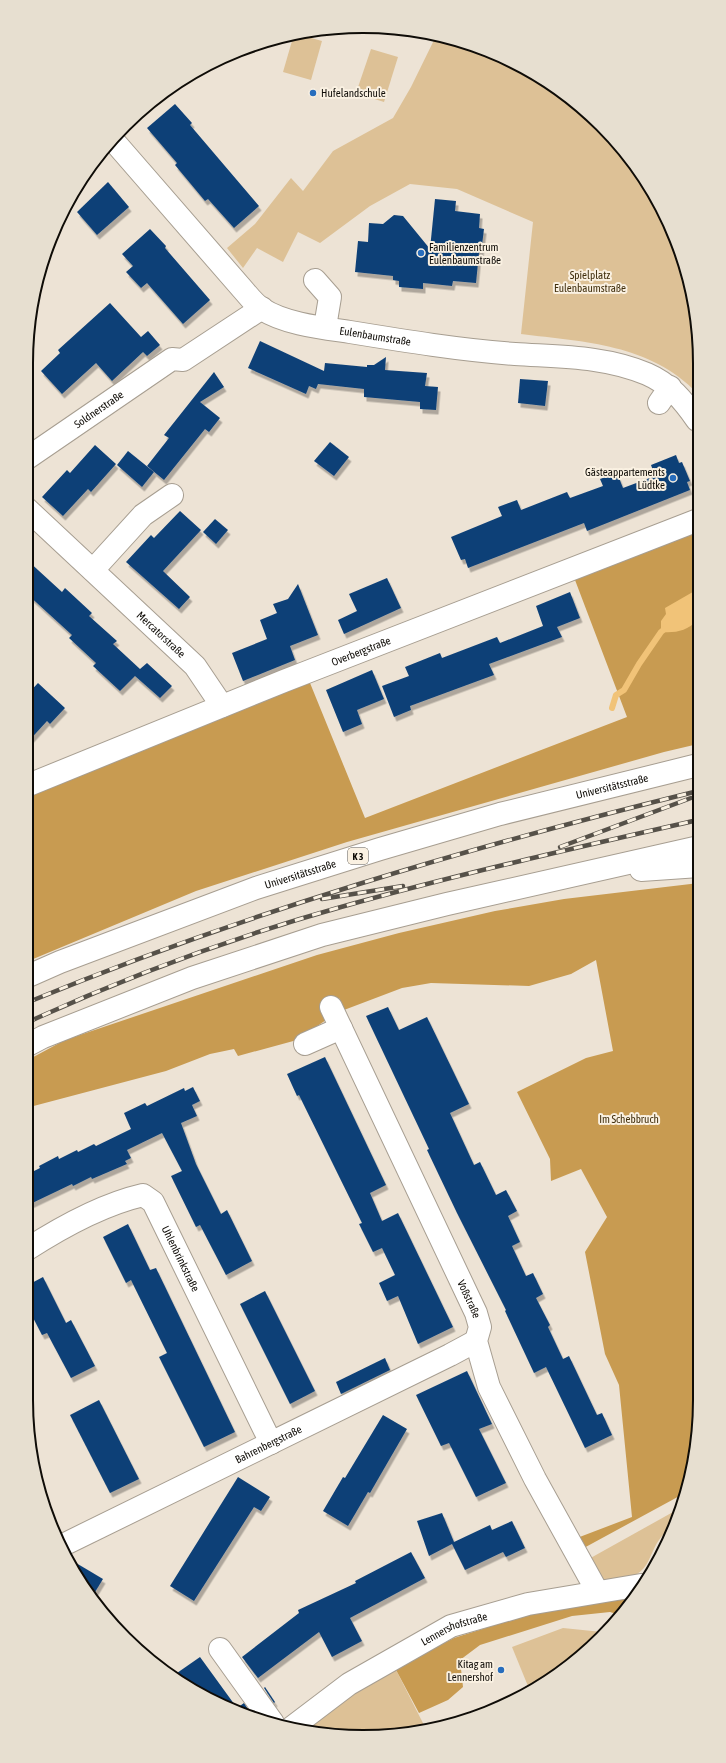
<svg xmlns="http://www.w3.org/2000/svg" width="726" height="1763" font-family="'Asap Condensed',sans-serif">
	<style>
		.green { fill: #ddc196 }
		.forest { fill: #c89b51 }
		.water { fill: #f1c378 }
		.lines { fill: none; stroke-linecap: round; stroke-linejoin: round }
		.stream { stroke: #f1c378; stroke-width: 6 }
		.building { fill: #0f4077; filter: url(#shadow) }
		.minor-casing { stroke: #a79e91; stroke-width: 24 }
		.highway-casing { stroke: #a79e91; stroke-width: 24 }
		.minor { stroke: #fff; stroke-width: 22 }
		.highway { stroke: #fff; stroke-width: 22 }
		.rail-casing { stroke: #565149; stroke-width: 4.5 }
		.rail { stroke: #faf1e2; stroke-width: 3; stroke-dasharray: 9; stroke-linecap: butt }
		.poi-dot { fill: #276dbd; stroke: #faf1e2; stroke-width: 1.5 }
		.labels { text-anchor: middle; stroke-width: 4; stroke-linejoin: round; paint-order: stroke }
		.shield { fill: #faf1e2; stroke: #565149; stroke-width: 1 }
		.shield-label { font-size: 10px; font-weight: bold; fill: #0f0c07 }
		.poi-label { font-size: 11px; fill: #0f0c07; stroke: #faf1e2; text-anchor: start }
		.park-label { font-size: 11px; fill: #3f2d0b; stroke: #faf1e2 }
		.street-label { font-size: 11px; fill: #0f0c07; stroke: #faf1e2 }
		.rim { fill: none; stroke: #0f0c07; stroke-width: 2 }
	</style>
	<defs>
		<filter id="shadow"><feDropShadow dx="2.5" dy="4.5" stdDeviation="0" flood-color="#0004"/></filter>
	</defs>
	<rect width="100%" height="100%" fill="#ede3d5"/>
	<g class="green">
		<path d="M294,34H297L322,41L311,80L283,72Z"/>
		<path d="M436,36L471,44L550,83L598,125L644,189L656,200L665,214L697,319V393C650,344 585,342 521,334L533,222L457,189L410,184L370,206L320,243L298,232L283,262L257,248L243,268L227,248L255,224L291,178L303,191L333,151L393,118L411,87Z"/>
		<path d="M371,49L398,57L384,102L356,93Z"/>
		<path d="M682,1507C677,1521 665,1530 657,1543C651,1553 648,1568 637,1574C628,1579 616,1580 606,1582L594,1572L587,1560Z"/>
		<path d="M563,1628L602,1632L550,1680L530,1691L512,1647Z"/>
		<path d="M395,1668L427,1731L319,1734L302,1730L349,1696Z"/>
	</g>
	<g class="forest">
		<path d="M698,532V744L664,752L347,842L196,891L26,962V794L87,768L310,683L365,818L627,717L575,580Z"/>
		<path d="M699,883L700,1400L685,1493L582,1549L577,1538L632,1517L619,1385L605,1354L585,1252L607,1217L581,1169L551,1181L550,1159L517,1092L586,1058L613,1051L596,960L571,974L529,986L431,983L402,988L344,1010L339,998L321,1007L326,1020L297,1040L238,1056L234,1049L210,1054L166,1071L26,1108V1061L65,1040L317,955L399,933L495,911L564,899Z"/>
		<path d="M636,1595L630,1605L620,1615L610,1612L572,1616L480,1645L460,1660L463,1687L448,1700L419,1713L395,1668L454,1638L530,1614Z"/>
	</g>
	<path class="water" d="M698,589V620C686,631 677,633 661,632V621L666,614L665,608Z"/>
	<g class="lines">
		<path class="stream" d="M612,708L616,695L624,690L639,664L661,632L667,627"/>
	</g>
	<g class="building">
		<path d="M175,104L192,123L190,125L259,206L234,228L208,199L205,201L175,165L177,163L147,128Z"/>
		<path d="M108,182L129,207L97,235L77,212Z"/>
		<path d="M435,199L456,201L455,211L480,214L479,228L484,229L481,253H479L476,283L453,281L452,286L423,283V289L399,287V281L393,280V276L355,272L358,241L368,242L369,223L383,224L394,215L403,216L430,249Z"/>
		<path d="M150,229L166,246L165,248L210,300L183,324L147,283L141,288L126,272L133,266L122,254Z"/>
		<path d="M110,303L141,337L148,331L160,345L147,356L143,352L112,381L96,363L62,394L41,371L60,353L58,350Z"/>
		<path d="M260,341L324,371L325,363L367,367V365H374L386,357L385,370L427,373L425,386L438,387L436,410L420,409V402L364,397V389L318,384L316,389L309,386L306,394L248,368Z"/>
		<path d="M214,372L224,387L200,402L220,418L209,432L205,429L164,480L147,466L169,438L164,435Z"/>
		<path d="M520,379L548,381L545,406L518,403Z"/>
		<path d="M330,442L349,457L334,476L314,461Z"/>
		<path d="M95,445L116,464L91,492L88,489L63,516L42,497L67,470L70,473Z"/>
		<path d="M128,451L154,472L142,487L117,465Z"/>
		<path d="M676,455L679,463L682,462L690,481L687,482L690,490L587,531L584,523L468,568L465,559L461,560L451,537L502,516L498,507L517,500L521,510L567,492L570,498L603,486L600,479L617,473L623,488L655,476L651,465Z"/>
		<path d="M180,511L201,530L163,571L190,597L179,609L126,562L151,535L154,538Z"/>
		<path d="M215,519L228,530L216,544L203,532Z"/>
		<path d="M26,559L62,592L65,588L92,613L89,616L117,641L113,644L140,669L147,663L172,686L160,698L135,676L120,691L93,666L96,663L69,638L72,635L26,593Z"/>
		<path d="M387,578L401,608L344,634L338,620L357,611L349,594Z"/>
		<path d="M298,584L318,635L290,646L295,660L243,681L232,653L267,639L260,620L277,613L273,604L288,599Z"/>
		<path d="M570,592L580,618L557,627L562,637L489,664L494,675L410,706L411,710L394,717L382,686L409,676L405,667L440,653L442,658L497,637L500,643L543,626L536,606Z"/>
		<path d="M372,670L384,699L357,710L362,724L343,732L326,690Z"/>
		<path d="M38,683L65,708L50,724L47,721L26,744V696Z"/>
		<path d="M388,1007L399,1030L427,1017L469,1104L450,1113L474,1165L480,1162L496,1195L506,1190L517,1211L508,1216L520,1242L512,1246L526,1276L533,1273L543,1294L536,1298L550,1325L548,1327L563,1359L569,1356L597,1415L602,1413L612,1435L585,1448L546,1367L534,1373L505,1311L506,1310L457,1213L427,1150L429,1149L366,1016Z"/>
		<path d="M325,1057L386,1185L370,1193L382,1221L398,1213L453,1327L418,1344L398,1296L387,1301L379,1283L395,1275L382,1248L373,1252L359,1224L362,1223L299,1095L297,1096L287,1074Z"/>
		<path d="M193,1087L200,1101L192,1105L197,1116L181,1123L196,1164L221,1214L227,1210L252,1261L226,1275L200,1225L196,1227L171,1176L182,1171L162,1133L127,1150L131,1158L125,1161L127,1164L92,1179L91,1177L73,1186L72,1184L26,1206V1175L40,1168L39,1166L58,1156L59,1159L77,1150L78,1152L94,1144L96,1146L131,1129L124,1113L145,1103L147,1106L184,1088L185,1091Z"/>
		<path d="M128,1224L150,1270L156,1268L235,1432L204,1447L159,1357L167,1353L131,1280L126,1283L103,1237Z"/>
		<path d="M43,1277L66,1323L71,1320L95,1366L71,1378L47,1333L42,1335L26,1304V1286Z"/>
		<path d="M265,1291L315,1391L290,1404L240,1304Z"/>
		<path d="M385,1358L390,1370L341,1394L336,1382Z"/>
		<path d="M467,1371L492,1424L479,1429L506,1483L476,1497L449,1443L441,1446L416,1395Z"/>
		<path d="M99,1400L139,1479L110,1493L70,1415Z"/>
		<path d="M383,1415L407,1429L370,1493L368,1492L348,1526L323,1511L343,1477L345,1478Z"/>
		<path d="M238,1477L270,1497L261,1511L254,1507L194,1601L170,1586Z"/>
		<path d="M442,1513L454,1542L490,1525L492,1530L512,1521L525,1548L506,1557L503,1552L465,1570L452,1544L429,1556L417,1521Z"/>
		<path d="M411,1552L425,1578L350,1618L362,1641L332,1657L319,1632L258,1678L242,1657L299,1613L298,1610L356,1583L355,1581Z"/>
		<path d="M66,1557L103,1579L92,1597L71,1568Z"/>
		<path d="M200,1657L237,1708L244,1703L254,1718L195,1692L184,1683L177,1673Z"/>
		<path d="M265,1687L275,1702L274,1703L264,1688Z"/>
	</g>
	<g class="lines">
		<defs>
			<g id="minor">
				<path id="s1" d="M112,139L245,292C250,298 256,305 262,309C285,324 323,328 350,332C405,341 460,350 515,354C560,357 605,356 647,374C670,384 683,400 697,420"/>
				<path d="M315,280L330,297L325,327"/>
				<path d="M659,403L670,387"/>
				<path id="s2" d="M26,459L172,359L183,360L262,308"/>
				<path id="s3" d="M26,508L195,666L222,706"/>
				<path d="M93,570L143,515L172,495"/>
				<path id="s4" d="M26,786L284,681L698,520"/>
				<path id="s5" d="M331,1007L476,1313L480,1327L476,1341L489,1387L535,1479L597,1591"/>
				<path d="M305,1044L341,1028"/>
				<path id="s6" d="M26,1250C60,1228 104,1204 143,1195L153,1202L271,1443"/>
				<path id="s7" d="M61,1546L450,1355L476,1341"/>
				<path d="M220,1649L273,1723"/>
				<path id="s8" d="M291,1728L349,1684L451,1626L528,1604L641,1585"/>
			</g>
			<g id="highway">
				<path d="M641,870L699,866"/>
				<path id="s9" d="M26,977L60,962L256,888L380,849L500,814L698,765"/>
				<path d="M26,1046L43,1037L192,978L322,935L447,904L699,847"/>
			</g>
		</defs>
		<use href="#minor" class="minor-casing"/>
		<use href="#highway" class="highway-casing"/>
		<use href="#minor" class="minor"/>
		<use href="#highway" class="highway"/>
		<defs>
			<g id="rail">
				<path d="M560,847L691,798"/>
				<path d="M322,899L403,886"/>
				<path d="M26,1003C244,913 470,847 698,791"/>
				<path d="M26,1023C128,976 234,937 341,907C459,874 579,847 698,820"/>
			</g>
		</defs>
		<use href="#rail" class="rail-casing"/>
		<use href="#rail" class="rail"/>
	</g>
	<g class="poi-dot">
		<circle cx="313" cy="93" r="4"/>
		<circle cx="421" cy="253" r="4"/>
		<circle cx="673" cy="478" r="4"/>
		<circle cx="501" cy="1670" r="4"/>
	</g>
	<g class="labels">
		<rect class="shield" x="348" y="848" width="20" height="16" rx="3"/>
		<g class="shield-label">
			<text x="358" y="860">K 3</text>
		</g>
		<g class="poi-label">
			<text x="321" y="97">Hufelandschule</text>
			<text x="429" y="251">Familienzentrum<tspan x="429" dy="13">Eulenbaumstraße</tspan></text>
			<text x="665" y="476" text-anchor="end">Gästeappartements<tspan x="665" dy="13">Lüdtke</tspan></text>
			<text x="493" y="1668" text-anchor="end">Kitag am<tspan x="493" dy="13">Lennershof</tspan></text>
		</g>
		<g class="park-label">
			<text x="590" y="279">Spielplatz<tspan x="590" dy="13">Eulenbaumstraße</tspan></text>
			<text x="629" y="1123">Im Schebbruch</text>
		</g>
		<g class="street-label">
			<text dy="4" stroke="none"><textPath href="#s1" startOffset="344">Eulenbaumstraße</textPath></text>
			<text dy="4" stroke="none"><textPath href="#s2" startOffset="88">Soldnerstraße</textPath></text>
			<text dy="4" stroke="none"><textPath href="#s3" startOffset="185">Mercatorstraße</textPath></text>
			<text dy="4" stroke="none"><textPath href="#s4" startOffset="361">Overbergstraße</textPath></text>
			<text dy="4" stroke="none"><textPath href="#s9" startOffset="617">Universitätsstraße</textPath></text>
			<text dy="4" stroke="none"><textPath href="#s9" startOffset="293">Universitätsstraße</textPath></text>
			<text dy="4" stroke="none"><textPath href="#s6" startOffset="205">Uhlenbrinkstraße</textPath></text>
			<text dy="4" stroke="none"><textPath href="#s5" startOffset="323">Voßstraße</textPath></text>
			<text dy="4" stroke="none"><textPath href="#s7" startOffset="231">Bahrenbergstraße</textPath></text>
			<text dy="4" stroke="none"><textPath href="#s8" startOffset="192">Lennershofstraße</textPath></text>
		</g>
	</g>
	<path d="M0 0H726V1763H0ZM363 33H363A330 330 0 0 1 693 363V1400A330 330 0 0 1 363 1730H363A330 330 0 0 1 33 1400V363A330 330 0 0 1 363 33Z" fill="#e7dfd0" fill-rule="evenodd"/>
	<path class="rim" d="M363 33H363A330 330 0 0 1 693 363V1400A330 330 0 0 1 363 1730H363A330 330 0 0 1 33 1400V363A330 330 0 0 1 363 33Z"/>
</svg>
